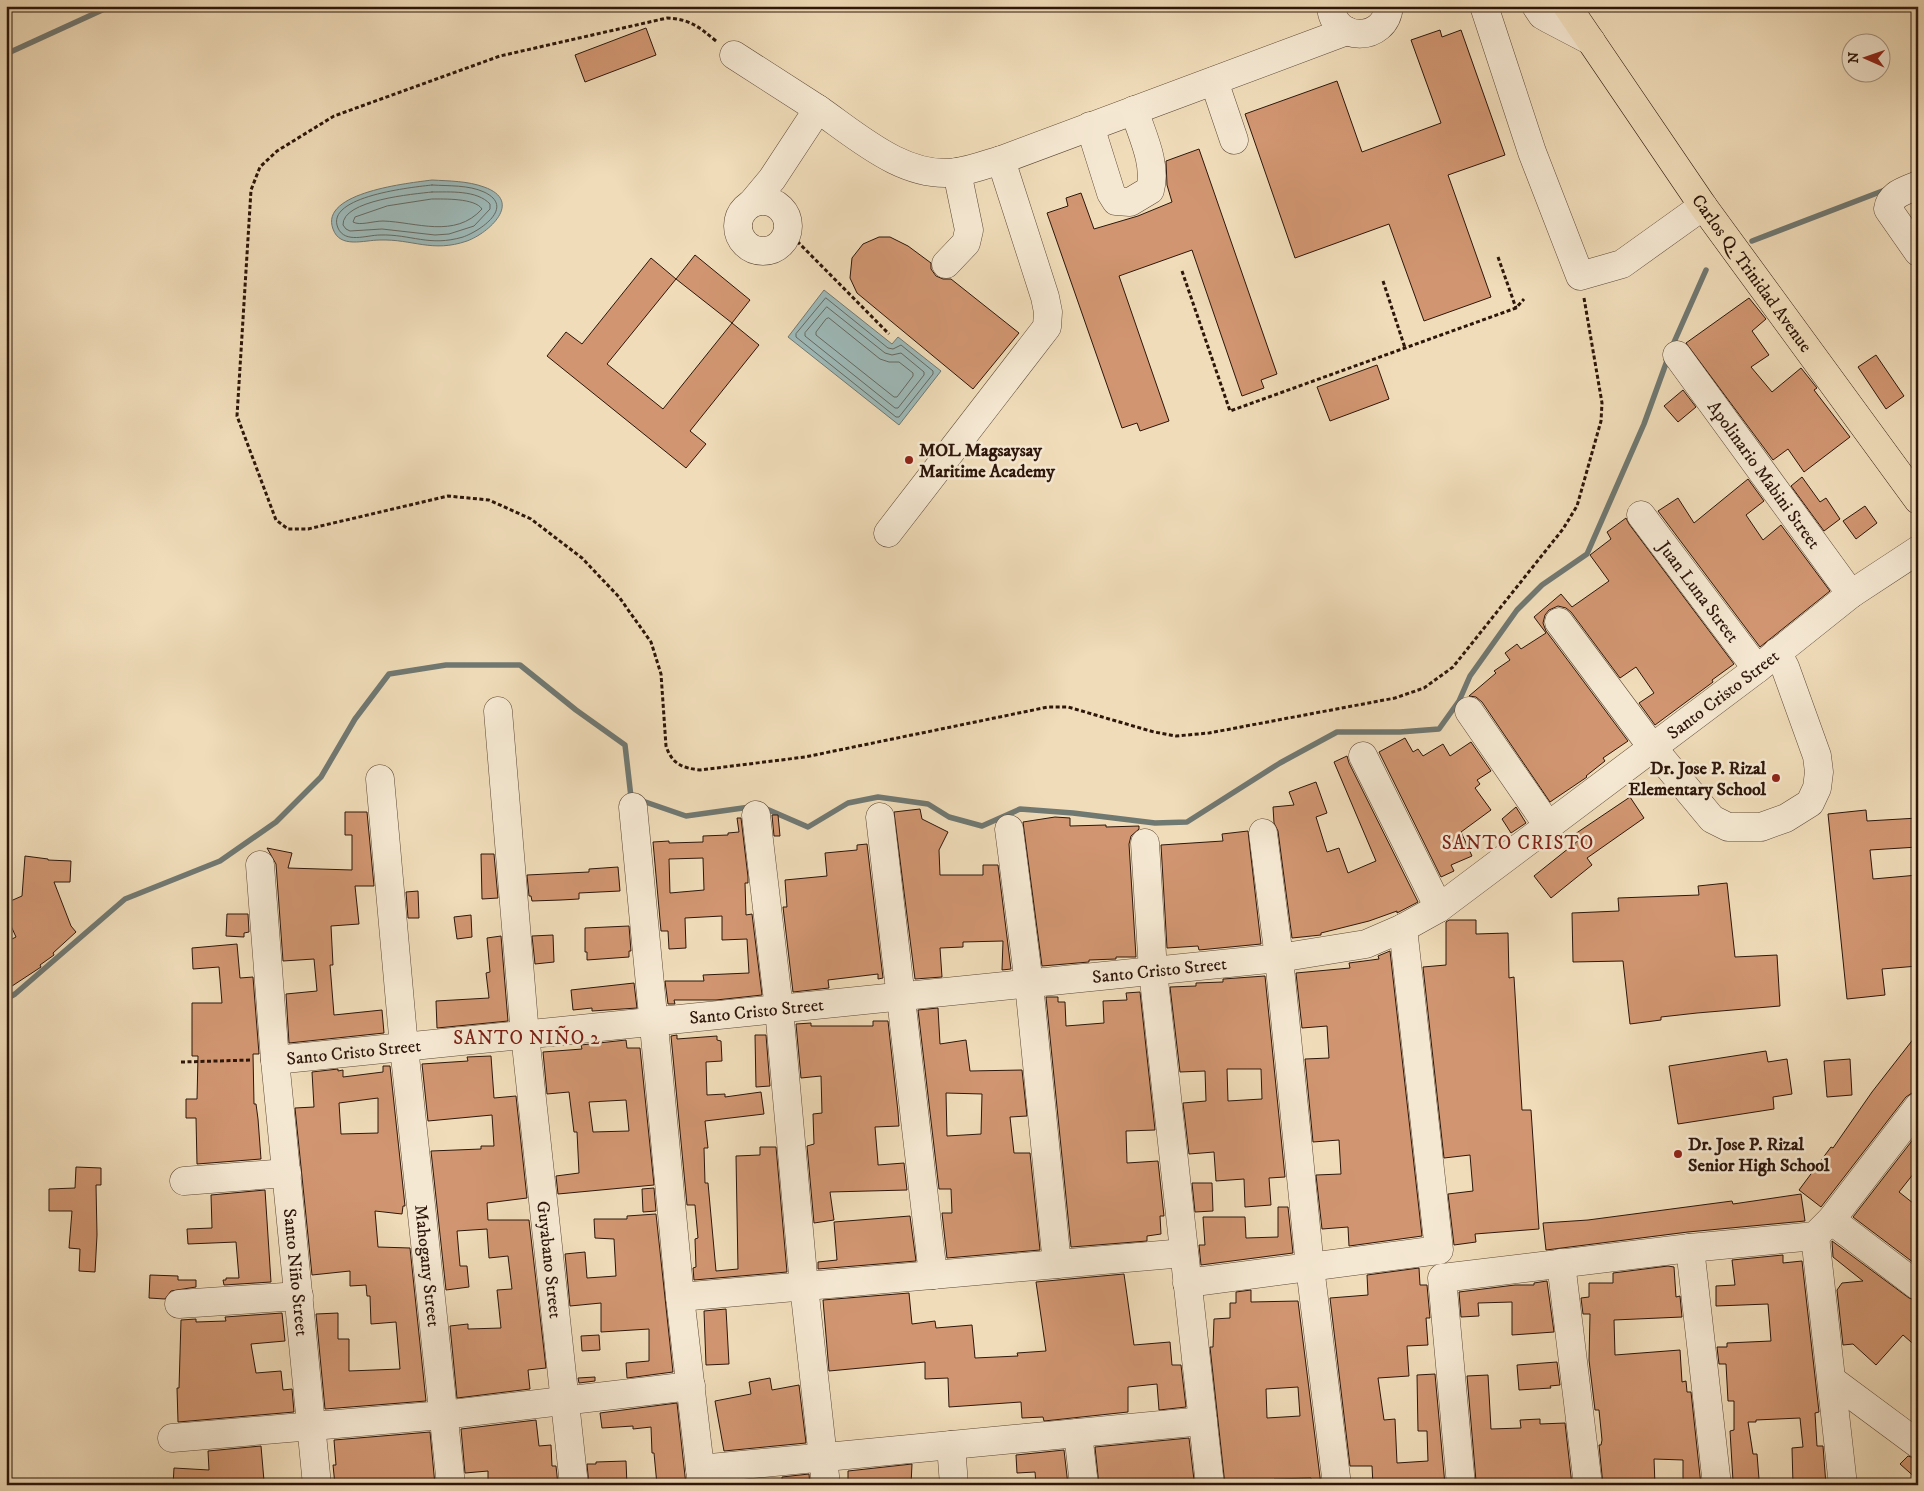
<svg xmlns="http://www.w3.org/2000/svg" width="1924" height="1491" font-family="'IM FELL DW Pica',serif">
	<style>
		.water { fill: #9db9b8; stroke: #707872 }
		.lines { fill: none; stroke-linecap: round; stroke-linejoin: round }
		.shore { stroke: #656861; stroke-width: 1 }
		.stream { stroke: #707872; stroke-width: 5.5 }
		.building { fill: #d19671; stroke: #2d160a; fill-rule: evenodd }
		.minor-casing { stroke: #5e4836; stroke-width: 29 }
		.major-casing { stroke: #2d160a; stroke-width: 29 }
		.path { stroke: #2d160a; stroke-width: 3; stroke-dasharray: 4 2.5; stroke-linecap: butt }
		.minor { stroke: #f5e8d2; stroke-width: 28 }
		.major { stroke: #f0dcb9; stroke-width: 28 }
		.poi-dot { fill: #8f2418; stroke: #f5e8d2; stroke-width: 2 }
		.labels { text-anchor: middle; stroke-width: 5; stroke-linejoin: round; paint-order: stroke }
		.street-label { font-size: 18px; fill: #2d160a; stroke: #f5e8d2 }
		.poi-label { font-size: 18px; font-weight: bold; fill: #2d160a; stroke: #f5e8d2; text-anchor: start }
		.neighbourhood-label { font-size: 19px; letter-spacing: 1px; fill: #7a1f14; stroke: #f5e8d2 }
	</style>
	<rect width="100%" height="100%" fill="#f0dcb9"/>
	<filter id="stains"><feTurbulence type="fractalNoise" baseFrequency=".004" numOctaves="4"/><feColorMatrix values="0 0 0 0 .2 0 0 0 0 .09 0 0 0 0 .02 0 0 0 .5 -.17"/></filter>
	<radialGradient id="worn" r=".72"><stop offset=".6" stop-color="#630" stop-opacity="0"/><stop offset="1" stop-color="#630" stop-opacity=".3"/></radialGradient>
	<g class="water">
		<path d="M432,180C449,181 468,181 484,187C524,201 489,233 467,241C432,253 413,239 380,240C364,240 340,249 333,229C319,192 410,183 432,180Z"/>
		<path d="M824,290L892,344L898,337L941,371L899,425L788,337Z"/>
	</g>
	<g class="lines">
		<g class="shore">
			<path d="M432,185C449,186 469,185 484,192C516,207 480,231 463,237C429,247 411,234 380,235C367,235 345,244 338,228C324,196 414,187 432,185Z"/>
			<path d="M432,192C450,192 477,190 490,204V209L474,226L449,234L435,235L382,229L350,231L346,229L343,225C342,200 414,194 432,192Z"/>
			<path d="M432,199C444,199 475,198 482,209C455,239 416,222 383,221C373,221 360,226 353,222L355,217L387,206Z"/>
			<path d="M826,298L888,348L893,349L901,345L933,371V374L899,417H896L796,337V334Z"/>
			<path d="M827,307L885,353L892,355L901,353L924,372V375L898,408H895L805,336V333Z"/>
			<path d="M829,318L880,359L889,362H899L913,373V376L897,397H894L816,335V332L826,319Z"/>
		</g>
		<g class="stream">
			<path d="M6,54L111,6"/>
			<path d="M1752,241L1885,190"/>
			<path d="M1671,349L1706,270"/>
			<path d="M762,807L808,827L848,803L878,797L928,804L949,817L982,826L1020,809L1073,813L1155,823L1187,822L1280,763L1337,732H1400L1439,729L1459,701L1470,676L1517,610L1542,585L1587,554L1644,424L1668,358"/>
			<path d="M6,999L15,994L125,899L220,861L276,822L321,777L355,719L389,674L446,665H520L576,710L625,745L631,797L686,816L750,807"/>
		</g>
	</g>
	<g class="building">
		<path d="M646,28L656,55L585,82L575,55Z"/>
		<path d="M1440,30L1442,37L1461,30L1505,155L1448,175L1491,297L1424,321L1389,224L1295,258L1245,114L1337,81L1362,152L1441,123L1411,40Z"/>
		<path d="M1199,149L1277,374L1261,380L1264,388L1242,396L1192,250L1119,276L1169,421L1140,431L1137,423L1122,428L1047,213L1068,206L1066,198L1081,193L1094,229L1138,216L1172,202L1167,185L1166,161Z"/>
		<path d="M879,237H890L908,246L931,263V269L936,276L943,279H951L1019,333L973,389L857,293L850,278L852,258L863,244Z"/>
		<path d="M695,255L750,300L732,323L676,279Z"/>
		<path d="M651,258L676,279L607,364L663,409L732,323L759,345L690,431L706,444L686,468L547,356L566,332L582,344Z"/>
		<path d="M1749,298L1766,319L1752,331L1769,355L1751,367L1772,392L1801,368L1817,388L1814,390L1850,437L1804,472L1788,449L1773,460L1686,343Z"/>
		<path d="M1876,355L1904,396L1886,409L1858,367Z"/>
		<path d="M1377,365L1389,399L1330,421L1317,387Z"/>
		<path d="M1683,390L1696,407L1678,422L1664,406Z"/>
		<path d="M1802,477L1820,502L1826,498L1840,519L1824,531L1791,486Z"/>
		<path d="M1748,479L1764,501L1746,515L1763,540L1781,525L1830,591L1760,647L1658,511L1678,498L1694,523Z"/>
		<path d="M1865,506L1877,523L1856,539L1843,521Z"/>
		<path d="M1626,518L1629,524L1734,664L1712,680L1713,682L1655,725L1639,703L1654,693L1636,667L1620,678L1571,612L1566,608L1558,606L1549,610L1545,615L1543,623L1546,631L1628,741L1603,758L1605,761L1586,776L1587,777L1550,802L1482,702L1476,697L1469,696L1496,673L1494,671L1510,660L1505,653L1517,644L1521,649L1546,633L1534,617L1561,594L1572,607L1609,581L1590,555L1611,539L1607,532Z"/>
		<path d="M1405,738L1413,752L1418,749L1423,756L1443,744L1450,756L1471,742L1491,771L1477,780L1480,784L1475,788L1491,810L1461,832L1472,856L1451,865L1454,871L1441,877L1379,752Z"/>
		<path d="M1347,756L1349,763L1418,902L1397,913V911L1369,921L1321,933V935L1292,938L1278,831L1274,823L1273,807L1294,805L1289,792L1316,782L1327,813L1316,817L1327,852L1339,848L1348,873L1376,861L1334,762Z"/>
		<path d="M1630,797L1644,818L1587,858L1592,865L1551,898L1534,876L1579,840L1575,834Z"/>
		<path d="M1516,807L1526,823L1511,833L1502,819Z"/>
		<path d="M920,809L922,819L948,832L939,850L940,875H983V865H998L1011,969L1002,970L1003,941L963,942V947L940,948L942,977L915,979L894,812Z"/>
		<path d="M1866,810L1867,821L1918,818V847L1870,850L1873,879L1918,875V966L1882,969L1885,995L1847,999L1828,814Z"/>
		<path d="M345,812H367L374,886H355L359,924L331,926L333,965H330L334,1015L382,1010L384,1033L289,1043L286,994L317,991L314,959L283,961L276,864L267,848L292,853L288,868L352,870V835H345Z"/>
		<path d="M772,815H778L780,836H774Z"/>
		<path d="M1055,817L1070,818V826L1106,825V827L1139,826V829L1131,836L1129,844L1136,957H1116V959L1089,960V962L1042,966L1023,822Z"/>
		<path d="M737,818H741L748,877V883H745L746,915L752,914L762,995L716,1000H674L675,1004H668L665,981H704L703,975L749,973L747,939L722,940V916L685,918L686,948L669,949L668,931H661L653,842L669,841V843L703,842V836L728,835V833L739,832ZM703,858L704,890L670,893L669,859Z"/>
		<path d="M1248,831L1261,944L1199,950L1198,946L1167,948L1161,845L1223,841L1222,834Z"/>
		<path d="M867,844L883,978L878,979V974L828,980L829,988L793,992L783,907H787L785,880L827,876L825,853L857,850V845Z"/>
		<path d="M481,854H494L498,898L482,899Z"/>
		<path d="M25,856L48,859V860L71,861L70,882H54L71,926L76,932L53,953L54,955L40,965L41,967L6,990V942L16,937L6,915V903L22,896Z"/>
		<path d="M618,867L620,891L579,893V899L561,900L532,901L531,896H529L527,875L589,872V869Z"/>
		<path d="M1727,883L1735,957L1777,955L1780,1006L1697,1013L1661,1017V1020L1630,1024L1623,961L1573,962L1572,913L1619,911L1618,898L1699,895L1698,886Z"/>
		<path d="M418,891L419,918H408L406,892Z"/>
		<path d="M227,914H248L249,932L244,933V937L226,936Z"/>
		<path d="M471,915L472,937L457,939L454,917Z"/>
		<path d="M1449,920H1476V934L1508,933L1509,978L1514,977L1522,1110H1531L1539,1229L1475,1234L1476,1242L1454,1245L1448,1194L1473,1191L1470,1155L1444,1158L1423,967L1446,965V922Z"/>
		<path d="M629,926L631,951H629V957L587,960V952H585V928Z"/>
		<path d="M553,935L554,962L535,964L532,936Z"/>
		<path d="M501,936L508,1021L437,1028L436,1001L489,998L486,973L490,972L487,938Z"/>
		<path d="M237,944L240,978L253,977L259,1054H253L254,1104H256L258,1119L261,1159L197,1164L196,1118H186V1099H197L198,1056H192V1003H222L219,967L193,969L192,948Z"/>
		<path d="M1390,951L1422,1236L1349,1246L1348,1227L1322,1229L1316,1175L1341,1174L1339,1140L1313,1142L1305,1059L1329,1058L1327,1026L1302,1028L1296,973L1350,968L1349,963L1379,959L1378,956Z"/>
		<path d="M1265,976L1285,1177L1269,1178L1271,1205L1245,1207L1244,1179L1216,1181L1214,1152L1189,1154L1183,1103L1206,1101L1205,1071L1180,1072L1170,987L1196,986V983L1223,982V979ZM1227,1069H1261L1262,1099L1228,1101Z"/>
		<path d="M634,983L637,1008L592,1011V1008L573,1010L571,990Z"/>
		<path d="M1140,992L1155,1130L1126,1131L1127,1163L1158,1161L1164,1216H1160L1161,1234L1147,1236V1241L1071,1247L1046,997H1058V1002H1065L1066,1026L1104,1023L1103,1001L1127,1000L1126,993Z"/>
		<path d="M938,1008L940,1044L966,1040L970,1071L1022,1070L1027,1116L1010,1117L1014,1153H1030L1040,1250L947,1258L942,1213H952L951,1189H939L918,1010ZM946,1093L982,1094L981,1134L947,1136Z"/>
		<path d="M873,1021H888L898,1112L899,1126L875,1127L878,1163V1165L904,1163L907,1190L830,1192L834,1220L814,1223L807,1146L814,1144L813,1114L822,1113L821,1076L801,1078L796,1024L811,1023V1026H873Z"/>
		<path d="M1918,1033V1092L1912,1093L1906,1097L1821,1207L1799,1190L1831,1147L1833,1148L1872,1092Z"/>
		<path d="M677,1035V1039L717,1036V1040L721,1041L722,1061L706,1062L707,1095L725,1094V1097L761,1092L764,1114L705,1121L708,1148H704L705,1183H708L716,1271L738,1269L736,1156L760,1155V1147H776L787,1272L694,1280L693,1268L696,1267L695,1239L698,1238L695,1205H687L671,1036Z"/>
		<path d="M755,1035H766L770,1086L756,1087Z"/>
		<path d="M626,1040L627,1048H640L654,1185L558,1194L556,1176L579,1173L577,1132H574L569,1092L547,1094L543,1052L582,1049L581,1045ZM626,1100L629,1131L593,1132L589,1102Z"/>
		<path d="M1766,1051L1768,1062L1787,1059L1792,1094L1773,1097L1774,1109L1678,1124L1669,1066Z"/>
		<path d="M491,1056L494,1098L516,1096L527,1198L487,1203L488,1220H529L546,1368L528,1370L530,1389L457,1398L450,1326L468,1324V1329L501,1328L497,1290L512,1289L508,1256L489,1258L487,1229L457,1231L460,1266H467L469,1287L446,1290L431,1151L481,1149V1146H494L492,1115L428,1121L422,1064L468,1061L467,1057Z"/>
		<path d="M1850,1059L1852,1095L1827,1097L1824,1061Z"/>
		<path d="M383,1066H390L405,1206H403L402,1214L375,1211L378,1247L410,1248L426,1401L325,1409L316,1314L338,1313V1339H349V1371L400,1369L396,1322L371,1324L370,1296H367L366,1285L350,1286V1271L312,1275L295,1108L314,1107L312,1072L338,1069V1071L343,1070V1077L383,1072ZM378,1098V1133L341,1134L339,1103Z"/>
		<path d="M1918,1133V1168L1899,1192L1918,1207V1266L1853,1217Z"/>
		<path d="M76,1167L101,1168V1185H96L97,1235L95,1272L79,1271L80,1249L69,1248L72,1211H49V1189L75,1188Z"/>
		<path d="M1192,1183H1212L1213,1211L1195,1212Z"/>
		<path d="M654,1188L656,1211L643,1212L642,1189Z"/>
		<path d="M265,1190L271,1282L224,1285L223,1280H226V1278H239L236,1242L188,1244L187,1229L212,1228L211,1195Z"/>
		<path d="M1801,1194L1805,1221L1688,1232L1546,1250L1543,1223L1588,1220L1732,1201L1733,1204Z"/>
		<path d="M1278,1207H1288L1293,1253L1201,1265L1199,1245H1205L1203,1217H1245L1246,1238L1278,1237Z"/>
		<path d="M656,1214L673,1372L627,1378L626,1363L649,1361V1329L601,1332V1303L570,1306L565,1254L585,1252L587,1278L616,1276L614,1239L595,1238L594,1219H627V1216Z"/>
		<path d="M910,1216L916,1261L818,1269V1262L837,1260L834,1222Z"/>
		<path d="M1832,1241L1909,1298L1918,1301V1348L1903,1335L1876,1365L1853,1344L1843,1345L1837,1290L1842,1283L1863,1281L1833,1257Z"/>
		<path d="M1783,1255V1263L1802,1261L1819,1412L1815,1413L1817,1446H1823L1826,1485H1793L1792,1448L1803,1447L1800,1418L1756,1420V1422H1748L1753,1454H1757L1759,1479L1733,1481L1730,1431L1734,1430V1401H1728L1726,1364H1719L1717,1347H1727V1343L1771,1341L1768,1304L1716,1306V1286L1735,1285L1732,1260Z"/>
		<path d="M1668,1266L1674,1267L1676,1297L1680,1296L1682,1317L1614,1320L1615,1355L1680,1350L1682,1382L1686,1381L1687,1392H1691L1701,1485H1683V1460L1654,1459L1655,1485H1603L1599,1445H1601L1602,1440L1599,1410H1595L1589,1360L1590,1314H1583L1581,1298L1589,1297V1283H1613V1273Z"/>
		<path d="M1419,1268L1420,1285H1427L1430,1318H1426L1428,1345L1407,1346L1409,1376L1378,1378L1384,1420L1395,1419L1397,1463L1428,1461L1427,1431H1418L1417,1375L1435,1374L1445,1485H1373L1372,1466H1350L1330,1298L1368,1295L1367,1275Z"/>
		<path d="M1124,1274L1134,1345L1170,1342L1172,1365H1181L1186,1407L1159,1410L1157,1384L1128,1387V1412L1044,1421L1043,1417L1022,1418L1021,1402L949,1407L948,1378L925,1379V1362L829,1371L823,1300L909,1293L912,1324L935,1321L936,1328L972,1325L975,1358L1018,1356L1017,1353L1046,1351L1036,1282Z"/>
		<path d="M150,1275L178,1276V1280H196V1287L171,1291L165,1299L149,1298Z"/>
		<path d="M1547,1281L1554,1332L1512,1335V1302L1478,1303L1479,1316L1461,1317L1459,1292L1515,1285H1534V1283Z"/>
		<path d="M1251,1290V1302L1298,1301L1321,1485H1312L1311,1478L1274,1479V1485H1225L1210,1347H1213L1214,1319L1230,1318V1303H1236V1292ZM1298,1387L1300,1416L1267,1418L1266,1389Z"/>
		<path d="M726,1309L729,1364L706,1365L704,1311Z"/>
		<path d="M282,1313L285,1341L251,1344L256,1373L281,1371L283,1390L292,1389L294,1412L178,1422L177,1388H179L181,1320L196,1319V1322L226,1321L225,1317Z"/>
		<path d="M599,1335L600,1350L582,1351L581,1336Z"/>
		<path d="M1557,1362L1560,1385L1550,1386L1551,1388L1519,1390L1517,1365Z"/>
		<path d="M1488,1375L1491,1429L1521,1428L1520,1420L1540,1419V1424L1565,1423L1572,1485H1487V1480L1476,1481L1467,1376Z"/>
		<path d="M595,1377V1381L579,1383L578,1378Z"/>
		<path d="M770,1378L772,1390L799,1385L806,1443L724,1451L715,1401L751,1394L749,1382Z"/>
		<path d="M677,1403L686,1485H657L654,1453H652L651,1427L633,1429V1426L602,1428L600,1413Z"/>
		<path d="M536,1420L539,1446L551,1445L552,1466H556L558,1485H488V1471L465,1473L461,1429Z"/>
		<path d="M430,1432L435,1485H335L333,1465H336L334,1440Z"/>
		<path d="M1189,1438L1194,1480L1148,1481V1485H1099L1095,1447Z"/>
		<path d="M261,1446L264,1481L210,1482L209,1485H173L174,1468L209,1470L208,1451Z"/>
		<path d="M1064,1450L1068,1485L1036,1484L1035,1472L1017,1473L1016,1455Z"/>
		<path d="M1908,1456L1918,1459V1480L1900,1464Z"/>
		<path d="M626,1461L627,1485H589L587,1464H596V1462Z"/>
		<path d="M912,1464L911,1485H848V1471Z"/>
		<path d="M809,1474L810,1485H782V1477Z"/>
	</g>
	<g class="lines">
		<defs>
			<g id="minor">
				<path d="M1331,6C1333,43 1386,43 1389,6"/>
				<path d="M1484,6L1532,152L1580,276L1622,264L1703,206"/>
				<path d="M1536,6L1542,15L1549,19L1591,41"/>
				<path d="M734,55C762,73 790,91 818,109C857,136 905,180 957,172C972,170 987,164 1001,160L1347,31"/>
				<path d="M1214,81L1234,140"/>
				<path d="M1090,126L1111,193L1116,201L1130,202L1150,190C1157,164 1142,135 1134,110"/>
				<path d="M1918,185C1905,191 1890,194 1888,209L1918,252"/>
				<circle cx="763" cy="226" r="25"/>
				<path d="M752,203L772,179L818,109"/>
				<path d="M946,264L966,243L969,230L957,172"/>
				<path id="s1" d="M1677,355L1851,594"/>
				<path id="s2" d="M1641,515L1757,669"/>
				<path d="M888,533L1047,327L1048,312L1045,297L1001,160"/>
				<path d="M1559,622L1652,747L1712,819L1728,827H1761L1786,818L1810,803L1817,788L1819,772L1817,756L1785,667L1777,652"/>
				<path id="s3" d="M498,711L525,1035L574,1485"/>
				<path d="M1469,711L1549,827"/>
				<path d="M1363,756L1439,908"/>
				<path id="s4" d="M380,779L404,1047L451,1485"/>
				<path d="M633,807L680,1297L702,1485"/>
				<path d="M756,815L779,1009L804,1286L826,1485"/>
				<path d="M880,817L933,1275"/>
				<path d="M1009,829L1029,984L1057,1264"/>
				<path d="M1263,833L1279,958L1310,1267L1337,1485"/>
				<path d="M1145,843L1153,971L1210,1485"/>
				<path id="s5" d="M260,865L275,1060L317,1485"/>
				<path id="s6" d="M275,1060L1279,958L1366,944L1403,928L1439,908L1757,669L1851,594L1918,550"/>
				<path d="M184,1181L287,1173"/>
				<path d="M1831,1220L1918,1286"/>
				<path d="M1815,1236L1843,1485"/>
				<path d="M1690,1248L1717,1485"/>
				<path d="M1561,1263L1588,1485"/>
				<path d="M1187,1283L1439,1250L1403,928"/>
				<path d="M680,1297L1184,1253"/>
				<path d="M179,1304L299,1296"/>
				<path d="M1833,1381L1918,1444"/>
				<path d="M1078,1433L1084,1485"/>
				<path d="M172,1438L443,1415L691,1386"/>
				<path d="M951,1445L954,1485"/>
				<path d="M700,1469L1203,1421"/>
				<path d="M1461,1485L1442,1278L1690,1248L1815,1236L1831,1220L1918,1107"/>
			</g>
			<g id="major">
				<path id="s7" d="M1567,6L1703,206L1918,500"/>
			</g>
		</defs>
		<use href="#minor" class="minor-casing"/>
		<use href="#major" class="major-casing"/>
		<g class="path">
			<path d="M716,41C699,27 690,19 667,18L500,56L334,116L277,151L260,167L251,190L237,416L276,520L288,529H308L448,496L489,500L531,519L582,558L619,597L651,642L661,674L666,746C672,764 682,768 700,770L805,757L1048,707H1068L1154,732L1176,736L1209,733L1395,698L1424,688L1453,667L1563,529L1577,506L1601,421L1602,403L1584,298"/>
			<path d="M788,232L889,334"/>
			<path d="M1498,257L1516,308"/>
			<path d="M1182,271L1230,411L1516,308L1524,299"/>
			<path d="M1383,281L1405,348"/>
			<path d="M181,1062L252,1060"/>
		</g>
		<use href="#minor" class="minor"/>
		<use href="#major" class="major"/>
	</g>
	<g class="poi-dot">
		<circle cx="909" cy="460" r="5"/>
		<circle cx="1776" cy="778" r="5"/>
		<circle cx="1678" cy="1154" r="5"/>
	</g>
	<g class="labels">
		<g class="street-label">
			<text dy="6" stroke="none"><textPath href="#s7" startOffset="325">Carlos Q. Trinidad Avenue</textPath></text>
			<text dy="6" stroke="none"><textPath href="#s1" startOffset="148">Apolinario Mabini Street</textPath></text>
			<text dy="6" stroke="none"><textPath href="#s2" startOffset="96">Juan Luna Street</textPath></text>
			<text dy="6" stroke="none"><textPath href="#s6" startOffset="1534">Santo Cristo Street</textPath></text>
			<text dy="6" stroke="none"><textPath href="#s6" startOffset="889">Santo Cristo Street</textPath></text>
			<text dy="6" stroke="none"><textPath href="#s6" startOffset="484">Santo Cristo Street</textPath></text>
			<text dy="6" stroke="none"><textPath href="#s6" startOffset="79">Santo Cristo Street</textPath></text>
			<text dy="6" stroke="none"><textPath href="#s3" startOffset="551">Guyabano Street</textPath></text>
			<text dy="6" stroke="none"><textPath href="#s4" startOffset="489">Mahogany Street</textPath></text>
			<text dy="6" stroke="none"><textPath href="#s5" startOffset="409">Santo Niño Street</textPath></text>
		</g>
		<g class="poi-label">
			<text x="919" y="456">MOL Magsaysay<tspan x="919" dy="21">Maritime Academy</tspan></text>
			<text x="1766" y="774" text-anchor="end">Dr. Jose P. Rizal<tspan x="1766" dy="21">Elementary School</tspan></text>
			<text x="1688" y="1150">Dr. Jose P. Rizal<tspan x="1688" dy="21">Senior High School</tspan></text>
		</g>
		<g class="neighbourhood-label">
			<text x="1518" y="849">SANTO CRISTO</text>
			<text x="527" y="1044">SANTO NIÑO 2</text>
		</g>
	</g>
	<rect width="1924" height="1491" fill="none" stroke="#f0dcb9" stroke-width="25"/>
	<rect x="8" y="8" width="1909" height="1476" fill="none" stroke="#2d160a" stroke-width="2.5"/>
	<rect x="12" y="12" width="1899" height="1466" fill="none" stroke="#2d160a"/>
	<g transform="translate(1866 58) rotate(272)"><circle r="24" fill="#f5e8d2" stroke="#a59482"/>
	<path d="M0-4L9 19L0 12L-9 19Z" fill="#8f2418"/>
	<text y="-8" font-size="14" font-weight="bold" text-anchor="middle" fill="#2d160a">N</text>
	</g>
	<rect width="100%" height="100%" filter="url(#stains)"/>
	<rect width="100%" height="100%" fill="url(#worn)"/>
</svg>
